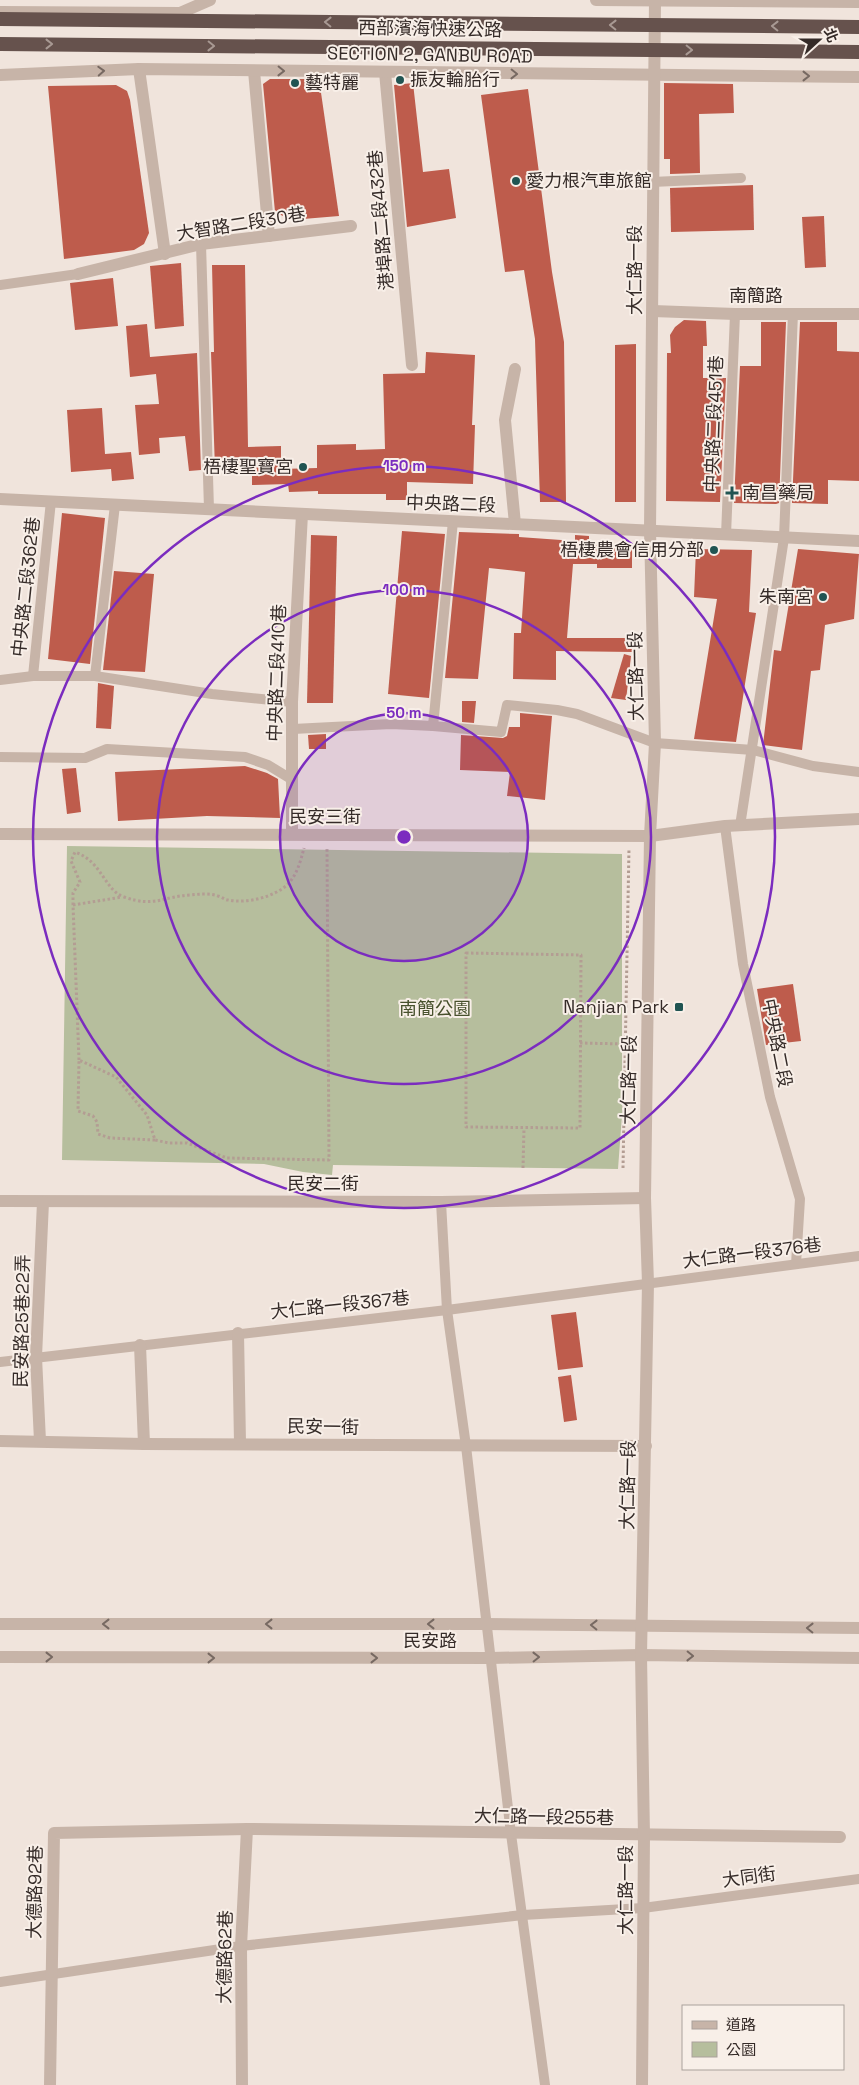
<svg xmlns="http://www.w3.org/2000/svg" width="859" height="2085" font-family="'Space Grotesk','Noto Sans TC',sans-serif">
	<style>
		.green { fill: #b6be9d }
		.building { fill: #be5c4c }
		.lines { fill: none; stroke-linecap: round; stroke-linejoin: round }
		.path { stroke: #b39d93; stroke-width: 3; stroke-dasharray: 2.5 2.5; stroke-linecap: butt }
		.service { stroke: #c7b4a8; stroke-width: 10 }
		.minor { stroke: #c7b4a8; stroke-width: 12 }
		.tertiary { stroke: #c7b4a8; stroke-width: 12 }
		.trunk-bridge { stroke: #66524d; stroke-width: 14 }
		.oneway { stroke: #a89993 }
		.oneway2 { stroke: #776962 }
		.ring { fill: none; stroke: #7b2cbf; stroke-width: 2.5 }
		.poi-dot { fill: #205452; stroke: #f8efe8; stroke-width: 2 }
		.labels { text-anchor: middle; stroke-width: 4; stroke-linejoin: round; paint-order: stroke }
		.street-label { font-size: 18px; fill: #352b28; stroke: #f8efe8 }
		.poi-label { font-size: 18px; fill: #352b28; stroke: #f8efe8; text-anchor: start }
		.park-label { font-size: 18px; fill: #48512d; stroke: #f8efe8 }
		.centre { fill: #7b2cbf; stroke: #f8efe8; stroke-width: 2.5 }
		.ring-label { font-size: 15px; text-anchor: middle; font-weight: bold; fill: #7b2cbf; stroke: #f8efe8; stroke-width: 4; stroke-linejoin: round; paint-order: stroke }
	</style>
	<rect width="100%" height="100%" fill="#f0e4dc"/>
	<path class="green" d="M67,846L622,854V1115L618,1169L333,1165L332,1175L303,1172L264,1164L62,1160Z"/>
	<g class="building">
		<path d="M270,79H319L339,216L291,220L275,212L263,84Z"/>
		<path d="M413,83L423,172L449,169L456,218L407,227L394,85Z"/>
		<path d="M664,83L733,84L734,113L699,114L700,173L670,174V159H664Z"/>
		<path d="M116,85L127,91L130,100L149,233L144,244L134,250L64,259L48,86Z"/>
		<path d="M528,89L552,272L564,342L566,502H540L535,339L524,270L505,272L481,95Z"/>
		<path d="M753,185L754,230L671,232L670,188Z"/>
		<path d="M824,216L826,267L805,268L802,217Z"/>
		<path d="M181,263L184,326L155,329L150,266Z"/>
		<path d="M212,265H245L248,447L281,446V469L317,468V445L356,444V450L385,449L383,374L425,373L426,352L475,355L472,425H475L473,484L407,482V500H386V494H318V491L289,492L288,484L252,485V469H215L211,352H214Z"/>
		<path d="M113,278L118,326L75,330L70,283Z"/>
		<path d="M684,320L706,321L707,346H703V378H726L720,502L666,501L667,353H671L670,335L675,327Z"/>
		<path d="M761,322H786L779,503L776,504L734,503L740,366H761Z"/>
		<path d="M800,322H837V351L859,352V481L828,480V504L792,503Z"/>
		<path d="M147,324L150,357L197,353L201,470L189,471L185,436L159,438L160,453L139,455L135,405L159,404L156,374L130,377L126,326Z"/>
		<path d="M636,344V502H615V345Z"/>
		<path d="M102,408L105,454L131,452L134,479L112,481L111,469L71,472L67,410Z"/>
		<path d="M62,513L105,518L90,664L48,659Z"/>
		<path d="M402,531L445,534L429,698L388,694Z"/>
		<path d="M459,532L519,534V537L575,541V535L589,536V545L632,546V568H597V564H573L567,638H633V652L556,651V680L513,679L514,633H521L525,572L489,568L478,679L445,678Z"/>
		<path d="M311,535L337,536L333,703H307Z"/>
		<path d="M696,549L752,550L749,612L756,613L736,742L694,739L717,599L694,597Z"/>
		<path d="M798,549L859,554L854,619L825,625L820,670L811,671L802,750L763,745L774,650L781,651Z"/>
		<path d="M114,571L154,574L145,672L103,670Z"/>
		<path d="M624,654L631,656L626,700L611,698Z"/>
		<path d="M98,683L114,686L111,729L96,728Z"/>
		<path d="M462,701H476L474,723L462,722Z"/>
		<path d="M520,713L552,716L545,800L507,796L510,772L460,770L461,735L503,738L507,736L509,727H520Z"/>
		<path d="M326,734V749H309L308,735Z"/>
		<path d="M245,766L267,773L278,779L280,818L207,816L118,821L115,772Z"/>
		<path d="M76,768L81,812L67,814L62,769Z"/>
		<path d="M793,984L801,1041L766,1045L757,989Z"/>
		<path d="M576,1312L583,1367L558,1370L551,1315Z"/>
		<path d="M571,1375L577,1420L564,1422L558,1377Z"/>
	</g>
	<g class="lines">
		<g class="path">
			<path d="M73,905L122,897"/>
			<path d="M466,953L581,955L580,1128L466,1127Z"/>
			<path d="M580,1043L625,1044"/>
			<path d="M79,1060L73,905V893L80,882L71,861L75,852C103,862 104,890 124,897C155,908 163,896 191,895C200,894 210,893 218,896C222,897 225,900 228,900C246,904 276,897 289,883C297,874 301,860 304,848"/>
			<path d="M155,1140L110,1138L98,1134L97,1122L93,1116L78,1111L79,1060L116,1077L147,1115L155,1140L169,1143H187L227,1158L329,1160L327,847"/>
			<path d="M523,1168L524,1128"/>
			<path d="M623,1168L629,848"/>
		</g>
		<g class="service">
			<path d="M652,182L741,178"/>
			<path d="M201,244L209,509"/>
			<path d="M0,285L78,274"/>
			<path d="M726,535L735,314"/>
			<path d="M33,676L51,501"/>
			<path d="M95,676L115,505"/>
			<path d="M0,680L33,676H95L212,694L292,702"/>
			<path d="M433,726L501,732L507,705L557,710L577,714L655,743L753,750L813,766L859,772"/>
			<path d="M293,729L391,724L433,726L453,521"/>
			<path d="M0,757L85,758L107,749L245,757L268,765L291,779"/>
			<path d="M725,826L743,964L770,1097L800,1199L796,1264"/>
			<path d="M740,826L784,538L793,313"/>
			<path d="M441,1202L447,1310L466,1446L511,1834L545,2085"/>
			<path d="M0,1362L447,1310L859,1256"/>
			<path d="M0,1982L241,1946L523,1915L643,1908L859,1879"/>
		</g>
		<g class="minor">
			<path d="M139,69L165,254"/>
			<path d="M254,71L269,236"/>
			<path d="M385,72L412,365"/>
			<path d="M78,274L201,244L351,226"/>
			<path d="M653,311L735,314H859"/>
			<path d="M515,524L505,420L515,369"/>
			<path d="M0,834L650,836L725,826L859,819"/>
			<path d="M292,834V702L302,514"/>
			<path d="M0,1201L441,1202L645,1198"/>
			<path d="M238,1333L240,1443"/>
			<path d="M140,1345L144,1444"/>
			<path d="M0,1441L144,1444L646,1446"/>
			<path d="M40,1441L36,1357L43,1202"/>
			<path d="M50,2085L54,1833L247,1829L840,1837"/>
			<path d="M242,2085L241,1946L247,1829"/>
		</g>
		<g class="tertiary">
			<path d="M596,0L859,2"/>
			<path d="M0,12L180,13L210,0"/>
			<path d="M0,75L139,69L859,77"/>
			<path d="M0,499L859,541"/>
			<path d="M0,1624H486L859,1628"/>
			<path d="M0,1657L491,1658L641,1655L859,1658"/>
			<path d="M642,2085L644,1836L641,1655L648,1283L645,1198L650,836L655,743L650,530L655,0"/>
		</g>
		<g class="trunk-bridge">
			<path d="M0,19L859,27"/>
			<path d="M0,44L859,52"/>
		</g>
	</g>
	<defs><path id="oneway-chevron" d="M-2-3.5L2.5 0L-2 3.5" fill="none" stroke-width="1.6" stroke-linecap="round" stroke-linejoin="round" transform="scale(1.25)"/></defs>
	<g class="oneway">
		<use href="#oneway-chevron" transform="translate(328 22) rotate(-179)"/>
		<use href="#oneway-chevron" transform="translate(613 25) rotate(-179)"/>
		<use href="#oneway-chevron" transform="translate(775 26) rotate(-179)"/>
		<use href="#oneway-chevron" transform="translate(49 44)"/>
		<use href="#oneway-chevron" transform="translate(211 46) rotate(1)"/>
		<use href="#oneway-chevron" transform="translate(689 50) rotate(1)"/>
	</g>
	<g class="oneway2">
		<use href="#oneway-chevron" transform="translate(101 71) rotate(-3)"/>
		<use href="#oneway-chevron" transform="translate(281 71) rotate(1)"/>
		<use href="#oneway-chevron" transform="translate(514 74) rotate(1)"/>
		<use href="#oneway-chevron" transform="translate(806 76)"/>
		<use href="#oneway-chevron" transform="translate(106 1624) rotate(180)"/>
		<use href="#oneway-chevron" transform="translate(269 1624) rotate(180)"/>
		<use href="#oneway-chevron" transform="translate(431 1624) rotate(180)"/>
		<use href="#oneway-chevron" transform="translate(594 1625) rotate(-179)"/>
		<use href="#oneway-chevron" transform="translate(810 1628) rotate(-179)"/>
		<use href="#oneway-chevron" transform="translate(690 1656) rotate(1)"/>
		<use href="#oneway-chevron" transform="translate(49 1657)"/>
		<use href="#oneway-chevron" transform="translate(536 1657) rotate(-1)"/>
		<use href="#oneway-chevron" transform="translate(211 1658)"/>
		<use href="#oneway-chevron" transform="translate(374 1658)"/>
	</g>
	<circle cx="404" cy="837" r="124" fill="#7b2cbf" fill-opacity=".12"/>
	<g class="ring">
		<circle cx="404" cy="837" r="124"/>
		<circle cx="404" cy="837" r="247"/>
		<circle cx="404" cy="837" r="371"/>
	</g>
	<g class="poi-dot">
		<circle cx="400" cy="80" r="5"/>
		<circle cx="295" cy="83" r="5"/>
		<circle cx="516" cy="181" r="5"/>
		<circle cx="303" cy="467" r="5"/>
		<path d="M729.5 485.5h5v5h5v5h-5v5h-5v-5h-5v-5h5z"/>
		<circle cx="714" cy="550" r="5"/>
		<circle cx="823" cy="597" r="5"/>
		<rect x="674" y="1002" width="10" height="10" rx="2.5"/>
	</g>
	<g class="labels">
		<g class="street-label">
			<text transform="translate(430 29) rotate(1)" y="6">西部濱海快速公路</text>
			<text transform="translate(430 55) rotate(1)" y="6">SECTION 2, GANBU ROAD</text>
			<text transform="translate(381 220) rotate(-95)" y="6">港埠路二段432巷</text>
			<text transform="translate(241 224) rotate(-9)" y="6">大智路二段30巷</text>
			<text transform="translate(635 270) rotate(-90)" y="6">大仁路一段</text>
			<text x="756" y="302">南簡路</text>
			<text transform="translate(714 424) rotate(-88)" y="6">中央路二段451巷</text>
			<text transform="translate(451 504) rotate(2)" y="6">中央路二段</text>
			<text transform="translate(26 587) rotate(-84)" y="6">中央路二段362巷</text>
			<text transform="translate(277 673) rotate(-88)" y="6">中央路二段410巷</text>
			<text transform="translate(636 676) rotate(-91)" y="6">大仁路一段</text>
			<text x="325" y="823">民安三街</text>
			<text transform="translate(777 1043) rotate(79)" y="6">中央路二段</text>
			<text transform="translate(629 1080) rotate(-89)" y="6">大仁路一段</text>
			<text x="323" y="1190">民安二街</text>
			<text transform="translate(752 1253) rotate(-7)" y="6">大仁路一段376巷</text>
			<text transform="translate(340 1305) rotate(-6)" y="6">大仁路一段367巷</text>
			<text transform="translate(22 1321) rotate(-89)" y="6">民安路25巷22弄</text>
			<text transform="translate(323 1427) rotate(1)" y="6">民安一街</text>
			<text transform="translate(628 1485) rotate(-89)" y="6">大仁路一段</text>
			<text x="430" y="1647">民安路</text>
			<text transform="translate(544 1817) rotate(1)" y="6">大仁路一段255巷</text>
			<text transform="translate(749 1877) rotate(-8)" y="6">大同街</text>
			<text transform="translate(626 1890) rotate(-90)" y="6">大仁路一段</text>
			<text transform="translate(35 1892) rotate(-89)" y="6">大德路92巷</text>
			<text transform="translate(225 1957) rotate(-89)" y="6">大德路62巷</text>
		</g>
		<g class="poi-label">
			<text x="410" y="86">振友輪胎行</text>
			<text x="305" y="89">藝特麗</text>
			<text x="526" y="187">愛力根汽車旅館</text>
			<text x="293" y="473" text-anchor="end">梧棲聖寶宮</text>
			<text x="742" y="499">南昌藥局</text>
			<text x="704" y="556" text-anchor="end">梧棲農會信用分部</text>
			<text x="813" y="603" text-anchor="end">朱南宮</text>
			<text x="669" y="1013" text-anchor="end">Nanjian Park</text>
		</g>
		<g class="park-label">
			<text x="435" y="1015">南簡公園</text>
		</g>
	</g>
	<circle cx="404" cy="837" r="8" class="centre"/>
	<g class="ring-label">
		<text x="404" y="471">150 m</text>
		<text x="404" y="595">100 m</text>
		<text x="404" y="718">50 m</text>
	</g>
	<rect x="682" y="2005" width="162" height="65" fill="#f8efe8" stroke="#aaa19b"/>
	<rect x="692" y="2021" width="25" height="8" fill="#c7b4a8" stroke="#aaa19b"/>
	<text x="726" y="2030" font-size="15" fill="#352b28">道路</text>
	<rect x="692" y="2042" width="25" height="15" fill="#b6be9d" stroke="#aaa19b"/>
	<text x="726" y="2055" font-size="15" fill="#352b28">公園</text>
	<g transform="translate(819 40) rotate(69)" stroke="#f8efe8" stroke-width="4" paint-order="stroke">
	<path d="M0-4L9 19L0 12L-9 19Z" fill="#352b28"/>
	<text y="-8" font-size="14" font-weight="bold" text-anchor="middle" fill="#352b28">北</text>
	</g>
</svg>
